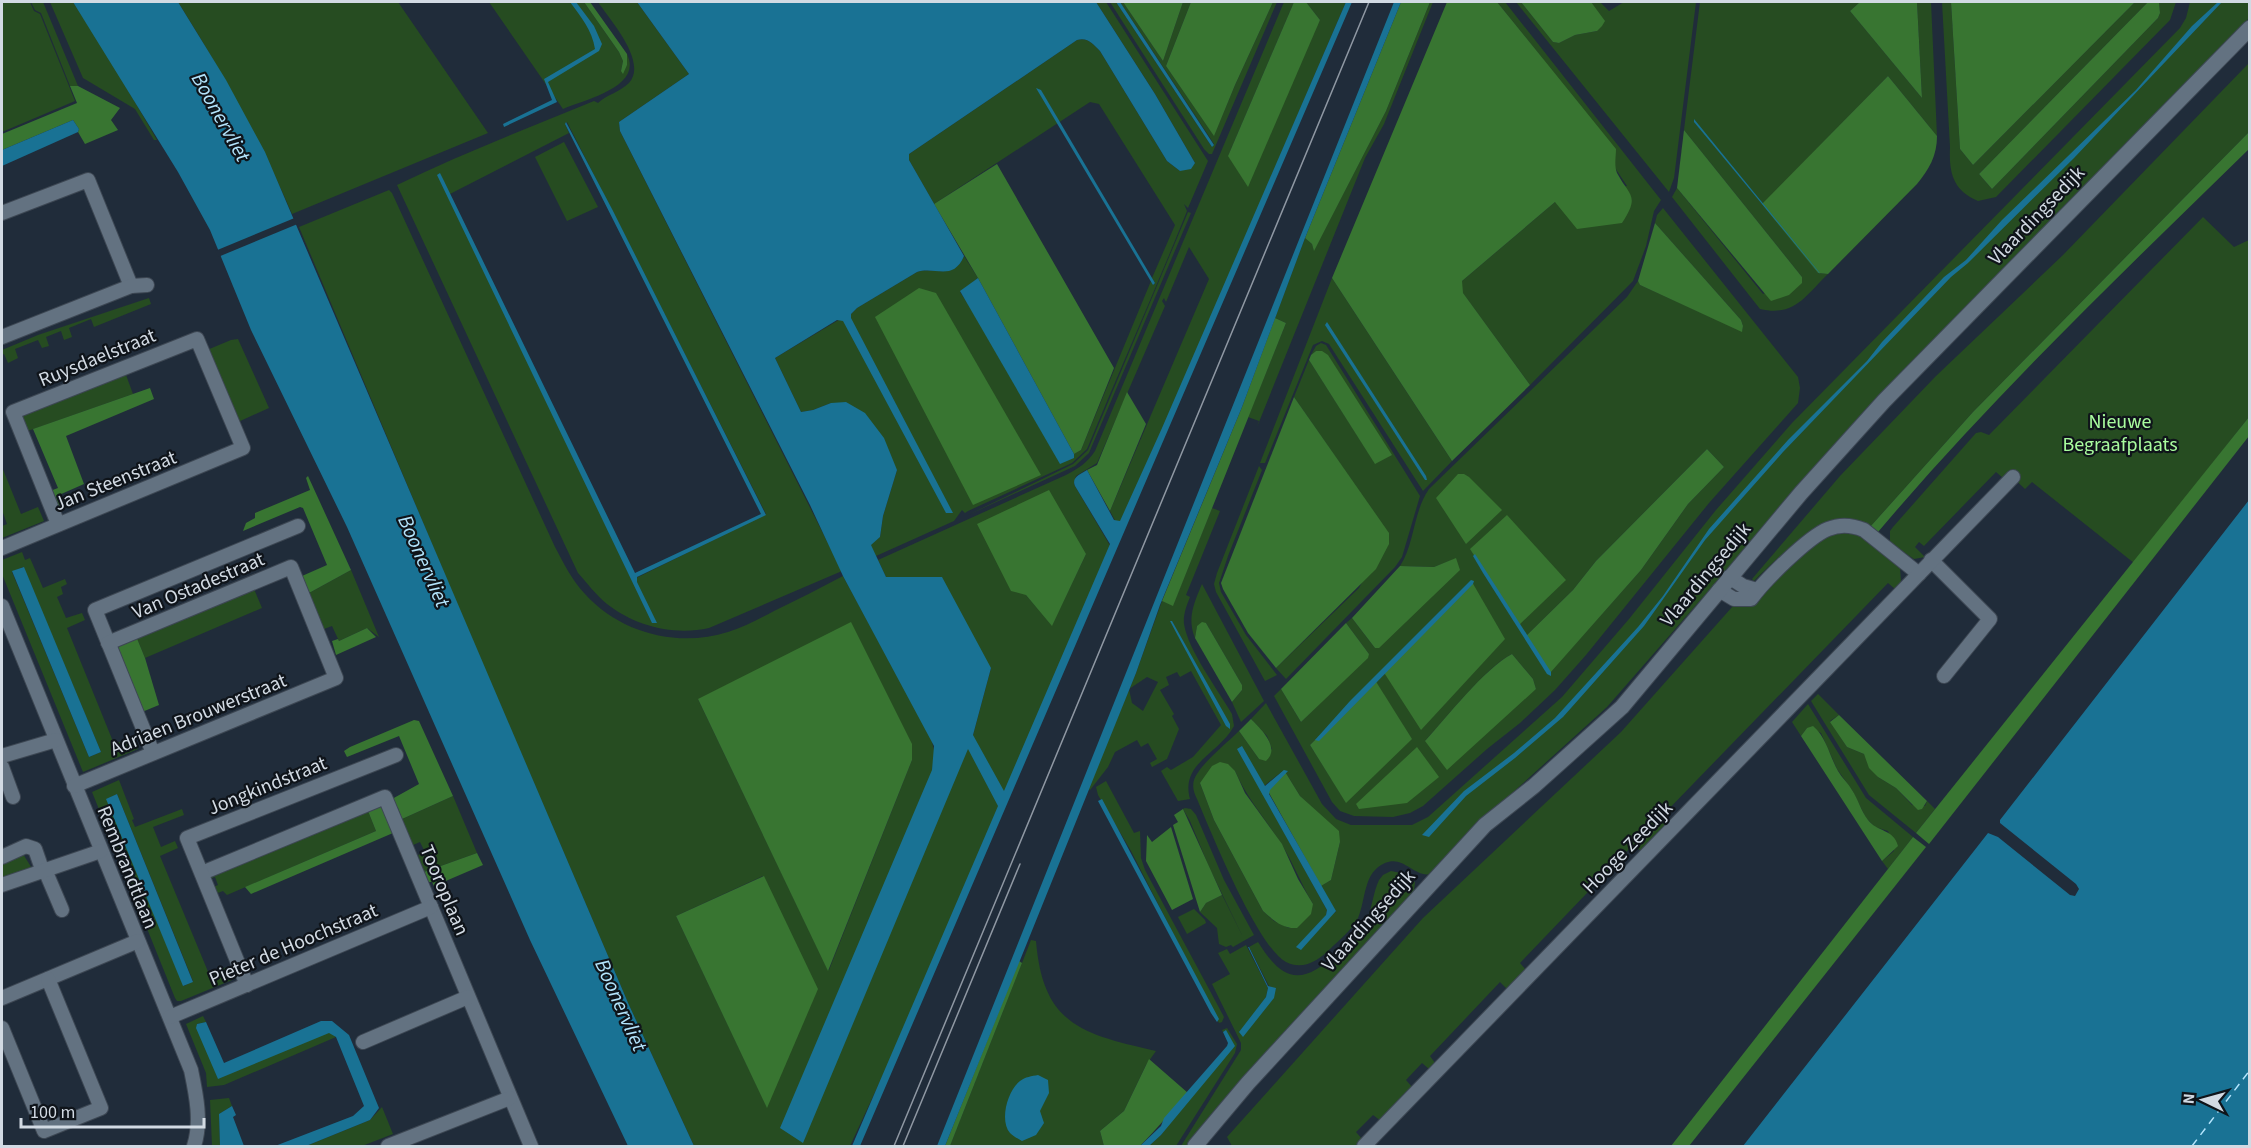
<svg xmlns="http://www.w3.org/2000/svg" width="2251" height="1148" font-family="'Source Sans 3',sans-serif">
	<style>
		.green { fill: #264c21; fill-rule: evenodd }
		.forest { fill: #387531 }
		.water { fill: #197294 }
		.pier { fill: #202c3a }
		.lines { fill: none; stroke-linecap: round; stroke-linejoin: round }
		.ferry { stroke: #b4e5fd; stroke-width: 1.5; stroke-dasharray: 8 6; stroke-linecap: butt }
		.street-casing { stroke: #3d4753; stroke-width: 16 }
		.secondary-casing { stroke: #3d4753; stroke-width: 17 }
		.street { stroke: #637281; stroke-width: 14 }
		.secondary { stroke: #637281; stroke-width: 15 }
		.tram { stroke: #8f98a3; stroke-width: 1.5 }
		.labels { text-anchor: middle; stroke-width: 4.5; stroke-linejoin: round; paint-order: stroke }
		.street-label { font-size: 20px; fill: #d2dae3; stroke: #0f141a }
		.park-label { font-size: 20px; fill: #a9fc9e; stroke: #0f141a }
		.water-label { font-size: 21px; font-style: italic; fill: #b4e5fd; stroke: #0f141a }
	</style>
	<rect width="100%" height="100%" fill="#202c3a"/>
	<g class="green">
		<path d="M2,2H30L34,11L40,14L75,101L2,132Z"/>
		<path d="M31,2H43L78,86H70L41,13L35,10Z"/>
		<path d="M50,2H73L110,59L157,140H154L135,109L83,78Z"/>
		<path d="M178,2H398L488,133L292,214C260,140 221,70 178,2Z"/>
		<path d="M489,2H584L619,52L623,61L621,71L627,65V54C643,87 586,99 563,109Z"/>
		<path d="M598,2H637L689,74L619,122L620,131L842,571L709,628C674,636 635,626 607,604C596,595 587,583 578,573L397,185C461,154 528,128 594,101L598,103C606,95 620,92 629,83C648,62 610,20 598,2ZM567,122L766,514L632,580L448,195L569,133L565,124Z"/>
		<path d="M1096,2H1106L1208,161L1188,208L1184,204L1187,211C1155,291 1120,369 1087,449L1072,463L968,511L965,513L962,510L954,521L876,556L870,545L880,537L883,516L897,470L831,403L813,410L801,412L775,358L847,315L851,314L857,308L917,272C935,266 953,281 964,256L978,278L960,292L1073,458L1074,454L1081,450L1151,281L1153,285L1155,283L1152,278L1175,225L1099,104L1090,102L934,204L909,160V154L1077,40C1088,37 1093,44 1100,51L1167,161L1180,171L1195,163L1155,94Z"/>
		<path d="M1110,2H1116L1212,147L1214,144L1120,2H1123L1163,61L1183,2H1191L1166,66L1214,135L1235,85L1273,2H1277L1212,154H1209L1204,149Z"/>
		<path d="M1284,2H1294L1228,156L1320,20L1306,2H1346L1120,530L1110,511L1209,279L1189,247L1166,302L1164,298L1162,301L1165,306L1097,463L1076,476L1074,484L1075,486L1112,549L922,991L850,1146H694L629,1005L463,618L299,227L389,190L392,193L555,547C564,564 572,580 585,594C620,633 678,648 728,632C744,627 759,619 774,611C797,600 820,588 843,576L931,738L935,754L932,770L972,739L991,668L886,577L878,560L1066,475C1079,468 1087,463 1095,451ZM1086,554L1052,625L1026,595ZM698,699L912,760L829,970H828ZM763,876L767,1107L676,916Z"/>
		<path d="M1430,2H1433L1384,124L1365,158L1257,427L1259,421L1248,417L1286,323L1275,318L1305,238L1312,244L1314,250L1386,111Z"/>
		<path d="M1497,2H1505L1661,200L1654,211L1646,246L1633,281L1530,385L1462,292V281L1555,202L1627,186L1542,58Z"/>
		<path d="M1516,2H1521L1553,42L1559,43L1575,35L1597,31L1591,2H1600L1609,11L1624,2H1696L1674,178L1669,192Z"/>
		<path d="M1700,2H1860L1850,11L1922,98L1917,2H1931L1937,136L1888,76L1763,204L1818,273L1828,274C1805,296 1795,317 1760,309L1672,197L1677,188L1763,294L1802,277L1684,130Z"/>
		<path d="M1942,2H1951L1960,149L1973,165L2135,2H2148L1979,174L1992,189L2158,18L2160,13L2159,2H2176L2170,20L1996,197L1978,201C1952,190 1949,172 1950,147Z"/>
		<path d="M2190,2H2249V18L1835,446L1607,707L1489,814L1431,874C1414,878 1404,855 1385,863C1363,872 1366,900 1358,918C1352,930 1340,939 1330,949C1319,960 1303,971 1286,962C1257,946 1211,832 1197,799C1194,793 1192,787 1194,780C1199,765 1227,743 1239,731L1259,759L1272,749L1267,736L1251,719L1266,703L1322,804L1336,819L1351,825H1412L1428,817L1562,697L1629,619L1716,510L1792,423L2180,28L2186,18ZM1284,770L1300,796L1315,811L1340,842L1331,880L1321,886L1336,912L1326,915L1327,910L1260,789ZM1235,771C1247,798 1264,817 1280,842C1293,862 1301,884 1313,904L1289,928L1274,921L1263,911L1214,820L1200,783Z"/>
		<path d="M2249,63V132L1973,412L1870,527C1838,506 1813,529 1788,549C1777,559 1765,569 1754,581L1752,579L1840,476L1936,376L2063,255Z"/>
		<path d="M564,142L598,207L567,221L535,157Z"/>
		<path d="M1663,208L1798,377L1800,388L1798,403L1709,503L1586,655L1555,690L1520,723L1487,749L1423,806L1410,813L1393,817L1354,816L1340,811L1332,802L1274,696L1281,689L1301,722L1369,654L1346,623L1352,618L1375,648L1455,559L1434,567L1400,566C1415,543 1413,512 1429,489L1627,297L1638,281L1640,285L1742,331L1743,326L1741,320L1655,223L1657,215ZM1707,449L1724,467L1688,504L1641,570L1550,672L1526,636L1573,590L1596,561ZM1512,654L1533,679L1536,689L1425,741C1446,718 1487,666 1512,654ZM1374,680L1346,802L1310,745Z"/>
		<path d="M1188,212L1191,213L1089,453L1075,466L968,515L1073,464L1088,450Z"/>
		<path d="M2203,217L2234,247L2249,240V417L2134,563L2032,482L2025,489L2008,473L2003,478L1996,472L1924,546L1919,542L1915,547L1925,557L1914,559L1890,543V531L1893,527L1976,433L1981,432L1989,435Z"/>
		<path d="M1332,278L1452,461L1423,491L1329,344L1322,341L1313,345L1265,463H1260Z"/>
		<path d="M149,298L151,304L94,327L91,319L69,328L72,337L64,340L61,331L46,337L49,346L42,348L38,340L15,349L18,358L8,363L4,354L2,355V350L38,335Z"/>
		<path d="M238,339L269,408L238,422L207,350L231,340Z"/>
		<path d="M1321,343L1326,345L1420,496L1402,557L1395,567L1286,679L1276,668L1359,588L1388,533L1294,397L1309,360L1375,463L1391,455L1316,351L1311,355L1316,346Z"/>
		<path d="M126,375L133,394L25,432L19,414Z"/>
		<path d="M1259,466L1262,470L1228,556L1219,583L1221,592L1246,635L1277,675L1265,681L1216,592L1214,584L1217,573Z"/>
		<path d="M2,467L21,514L38,507L44,521L2,538V526L7,524L2,510Z"/>
		<path d="M1212,508L1220,511L1186,595L1190,597C1187,605 1183,614 1184,624C1188,650 1218,690 1232,714L1234,726C1219,754 1180,763 1190,799L1178,801L1161,771L1167,767L1171,770L1193,757L1221,725L1191,671L1180,677L1177,672L1166,677L1169,685L1160,690L1174,714L1172,716L1179,729L1167,759L1152,767L1150,763L1157,759L1148,743L1141,747L1137,740L1115,752L1108,767L1090,790L1088,789L1092,779L1136,673L1162,601L1173,605ZM1147,677L1158,682L1143,711L1132,703L1129,689Z"/>
		<path d="M1845,532L1866,538L1900,567L1901,582L1895,589L1888,583L1660,818L1667,825L1641,851L1633,845L1520,963L1526,970L1507,989L1500,982L1430,1056L1435,1063L1429,1069L1422,1063L1406,1080L1412,1087L1381,1121L1373,1115L1356,1132L1362,1139L1355,1146H1232L1227,1137L1423,918L1621,732L1733,606H1752C1776,581 1810,536 1845,532Z"/>
		<path d="M22,552L25,560L30,558L43,588L65,579L67,584L61,587L63,594L57,597L66,618L82,613L85,620L67,628L114,744L133,737L138,749L83,772L2,574V560ZM23,567L101,752L89,757L12,572Z"/>
		<path d="M351,570L379,637L367,628L339,641L332,626L324,629L309,593Z"/>
		<path d="M1202,584L1264,701L1241,722L1232,702L1242,690V685L1206,623L1197,626L1195,638C1187,618 1194,603 1202,584Z"/>
		<path d="M254,589L262,608L145,658L136,636Z"/>
		<path d="M1818,694L1839,715L1830,721L1847,747L1864,754L1878,777L1896,788L1912,805L1925,806L1927,801L1935,809L1916,833L1869,795L1811,701Z"/>
		<path d="M1808,704L1866,798L1913,837L1888,869L1882,861L1894,851L1888,831L1875,827L1866,818L1852,790L1837,769L1821,733L1807,728L1801,736L1792,722Z"/>
		<path d="M119,780L134,819L132,820L135,827L182,809L184,815L153,827L161,847L175,841L178,848L160,856L209,974L227,967L232,980L181,1001H177L175,998L92,792ZM117,794L193,981L184,986L107,799Z"/>
		<path d="M1106,781L1134,833L1140,831L1141,858L1145,870L1224,1017L1222,1022L1219,1023L1131,851L1098,795L1096,787Z"/>
		<path d="M453,796L477,853L424,872L418,855L425,852L420,842L413,845L402,819Z"/>
		<path d="M1185,808L1191,809L1196,815L1224,880L1254,935L1233,947L1231,945L1226,947L1219,944L1217,928L1200,912L1206,903L1222,895L1243,937L1209,867L1190,821L1183,809Z"/>
		<path d="M368,811L376,831L227,895L223,891L215,894L213,887L218,885L215,877L210,879L213,874Z"/>
		<path d="M23,854L33,870L2,880V863Z"/>
		<path d="M1391,871L1401,873L1415,882L1414,891L1257,1064L1188,1146H1181L1241,1050V1043L1212,984L1230,974L1218,953L1227,949L1230,954L1246,945L1268,988L1266,997L1240,1032L1276,989L1269,986L1249,947L1258,942C1284,984 1303,985 1339,952C1349,942 1361,933 1367,920C1372,908 1373,893 1379,880L1383,875Z"/>
		<path d="M1194,909L1205,920L1206,923L1187,934L1178,917Z"/>
		<path d="M1031,940L1036,941C1043,1025 1082,1034 1156,1051L1146,1065L1124,1111L1100,1131L1104,1146H950Z"/>
		<path d="M203,1016L206,1022L197,1024L218,1078L329,1032L336,1037L224,1085L207,1087L206,1073L186,1024Z"/>
		<path d="M1227,1028L1237,1044L1235,1053L1176,1146H1149L1161,1135L1232,1041L1226,1031L1223,1032L1222,1030Z"/>
		<path d="M229,1098L232,1106L219,1114L220,1146H212L210,1100Z"/>
		<path d="M382,1107L393,1134L362,1146H306L370,1120Z"/>
	</g>
	<g class="forest">
		<path d="M584,2H590L627,54V65L623,74L621,71L623,61L619,52Z"/>
		<path d="M1123,2H1183L1163,61Z"/>
		<path d="M1191,2H1273L1235,85L1214,136L1166,66Z"/>
		<path d="M1294,2H1306L1320,20L1248,187L1228,156Z"/>
		<path d="M1401,2H1430L1386,111L1314,251L1312,244L1305,238Z"/>
		<path d="M1447,2H1497L1616,149C1616,156 1614,166 1617,173C1630,197 1640,195 1622,223L1577,229L1555,202L1462,281L1463,293L1530,385L1452,461L1332,278Z"/>
		<path d="M1521,2H1591L1605,21L1602,26L1597,31L1575,35L1559,43L1553,42Z"/>
		<path d="M1860,2H1917L1922,98L1850,11Z"/>
		<path d="M1951,2H2135L1973,165L1960,149Z"/>
		<path d="M2148,2H2159L2160,13L2158,18L1992,189L1979,174Z"/>
		<path d="M1888,76L1937,136C1937,156 1929,169 1917,184L1828,274L1818,273L1762,204Z"/>
		<path d="M70,86H78L120,108L111,120L118,130L85,144L78,132L79,129L73,120L2,150V134L77,103Z"/>
		<path d="M1684,130L1802,277V283L1789,295L1771,301L1677,188Z"/>
		<path d="M2249,132V149C2122,273 1993,396 1878,532L1870,527L1973,412Z"/>
		<path d="M997,164L1114,368L1081,450L1074,454L978,278L934,204Z"/>
		<path d="M1655,223L1741,320L1743,326L1742,332L1640,285L1638,281Z"/>
		<path d="M919,288L936,293L1041,475L973,505L875,317Z"/>
		<path d="M1275,318L1286,323L1173,606L1162,601L1242,407Z"/>
		<path d="M1316,351H1322L1328,355L1392,455L1375,464L1309,360L1311,355Z"/>
		<path d="M150,388L154,399L66,436L84,484L59,495L63,506L57,508L50,491L58,488L33,429Z"/>
		<path d="M1127,392L1146,424L1110,511L1087,470L1097,465Z"/>
		<path d="M1294,397L1389,533V544L1376,569L1276,668L1248,633L1223,589L1221,583Z"/>
		<path d="M2249,417V436L1929,844L1916,833Z"/>
		<path d="M1707,449L1724,467L1688,504L1641,570L1550,673L1526,636L1573,590L1596,561Z"/>
		<path d="M1458,474H1464L1469,477L1502,510L1466,544L1436,498Z"/>
		<path d="M308,476L351,570L309,593L302,576L327,565L303,508L300,507L243,531L246,523L255,518V513L310,490L306,478Z"/>
		<path d="M1049,490L1086,554L1052,626L1026,595L1011,591L977,524Z"/>
		<path d="M1507,515L1566,580L1519,625L1470,549Z"/>
		<path d="M1456,558L1460,570L1379,648H1375L1352,618L1400,566L1434,567Z"/>
		<path d="M1472,582L1505,639L1421,730L1383,671Z"/>
		<path d="M851,622L912,744V760L828,971L698,699Z"/>
		<path d="M1202,622L1206,623L1242,685V690L1232,702L1195,638L1197,626Z"/>
		<path d="M1346,623L1369,654L1368,658L1301,722L1281,689Z"/>
		<path d="M367,628L376,637L336,655L332,641L338,639L339,641Z"/>
		<path d="M136,636L145,658L159,705L142,712L113,645Z"/>
		<path d="M1512,654L1533,679L1536,689L1447,770L1425,741C1447,717 1485,668 1512,654Z"/>
		<path d="M1375,680L1412,739L1346,803L1310,745Z"/>
		<path d="M1839,715L1927,801L1922,809L1918,810L1896,788L1878,777L1869,768L1864,754L1847,747L1830,722Z"/>
		<path d="M1251,719C1261,729 1281,748 1266,761L1259,759L1239,731Z"/>
		<path d="M414,720L419,721L453,796L402,819L398,808L393,805L392,799L419,784L399,736L347,757L344,751L350,747Z"/>
		<path d="M1813,726C1827,738 1829,755 1838,771C1842,778 1848,783 1852,790C1858,799 1861,811 1868,820C1877,832 1894,829 1898,846L1882,861L1801,736L1807,728Z"/>
		<path d="M1417,747L1439,777L1407,803L1359,809L1356,804Z"/>
		<path d="M1220,762L1228,764L1235,771L1245,793L1282,844L1298,879L1313,904L1311,914L1297,928C1283,929 1273,920 1263,911L1214,820L1200,783L1212,766Z"/>
		<path d="M1284,770L1300,796L1339,831L1340,842L1331,880L1321,886L1269,793L1263,795L1260,789L1266,786Z"/>
		<path d="M382,805L393,833L251,894L245,887L376,831L368,811Z"/>
		<path d="M1183,809L1222,895L1206,903L1200,912L1173,825L1178,822L1174,815Z"/>
		<path d="M1171,827L1193,899L1172,910L1146,861L1147,835L1152,842Z"/>
		<path d="M1913,837L1926,847L1689,1146H1671Z"/>
		<path d="M477,853L483,865L434,886L432,882H428L424,872Z"/>
		<path d="M764,876L818,989L767,1108L676,916Z"/>
		<path d="M1019,961L1022,963L950,1146H945Z"/>
		<path d="M1149,1059L1188,1093C1171,1111 1157,1129 1140,1146H1104L1100,1131L1124,1111Z"/>
	</g>
	<g class="water">
		<path d="M73,2H178L226,80L265,152L629,1005L694,1146H628L530,940L347,527L251,330L210,230L178,172Z"/>
		<path d="M570,2H576L594,26L602,44L599,51L548,82L557,102L504,127L503,124L552,100L544,79L595,49C592,30 581,17 570,2Z"/>
		<path d="M637,2H1096L1155,94L1195,163L1191,169L1180,171L1167,161L1100,51C1093,44 1088,37 1077,40L909,154V160L964,256C953,282 935,266 917,272L857,308L851,314V318L953,513H946L843,321L837,320L775,358L801,412L813,410L831,403L846,402L865,413L884,438L897,470L883,516L880,537L871,545L886,577H942L991,668L973,735L1004,791L1110,544L1075,486C1071,477 1081,474 1087,470L1114,520L1120,521L1162,428L1346,2H1352L860,1146H852L998,806L968,749L803,1143L780,1128L932,770L934,746L843,576L810,505L620,131L619,122L689,74Z"/>
		<path d="M1116,2H1120L1214,145L1212,147Z"/>
		<path d="M1394,2H1401L1305,238L1242,407L1160,605L1136,673L945,1146H937Z"/>
		<path d="M2218,2H2222L2074,158L1968,263L1951,277L1783,452L1705,540L1644,626L1563,717L1515,758L1466,796L1429,837L1422,835L1464,791L1514,753L1555,718L1638,627L1663,596L1709,529L1788,440L1867,361L1882,342L1944,277L1966,260L2002,220L2136,90L2192,26Z"/>
		<path d="M1036,88L1041,90L1155,283L1153,285Z"/>
		<path d="M1694,119L1819,272L1820,274L1694,122Z"/>
		<path d="M73,120L79,129L78,132L2,166V150Z"/>
		<path d="M566,122L612,209L766,515L637,577V582L657,623H652L437,175L440,173L444,181L635,573L761,514L565,124Z"/>
		<path d="M978,278L1074,454V458L1060,464L960,291Z"/>
		<path d="M1327,322L1426,476L1427,480H1425L1325,325Z"/>
		<path d="M2249,500V1146H1743L1988,833L1998,837L2070,895L2075,896L2079,889L2076,884L2000,823V820Z"/>
		<path d="M1475,554L1551,672V676L1547,674L1483,573L1473,556Z"/>
		<path d="M24,567L101,752L89,757L12,571Z"/>
		<path d="M1471,580L1474,581L1473,584L1319,741L1315,740L1350,701Z"/>
		<path d="M1170,621H1172L1230,724V729L1226,726Z"/>
		<path d="M1242,746L1265,786L1284,770L1288,771L1270,790L1269,794L1336,911L1301,950L1296,947L1326,915L1327,910L1237,749Z"/>
		<path d="M117,794L193,982L183,986L106,799Z"/>
		<path d="M1102,799L1219,1019L1217,1022L1211,1013L1098,801Z"/>
		<path d="M1248,947H1249L1268,986L1276,988L1274,998L1243,1037L1239,1032L1266,997L1268,988Z"/>
		<path d="M321,1021H332L349,1035L379,1108L370,1120L306,1146H275L353,1116L364,1106L336,1037L329,1033L218,1079L196,1028L197,1024L206,1022L224,1063Z"/>
		<path d="M1226,1030L1235,1046L1161,1135L1149,1146H1140L1161,1126L1164,1118L1227,1046L1228,1043L1223,1032Z"/>
		<path d="M1038,1075L1048,1080L1049,1093L1040,1111L1044,1123L1036,1135L1022,1141C1018,1139 1013,1136 1010,1133C999,1120 1008,1090 1020,1081C1025,1077 1032,1076 1038,1075Z"/>
		<path d="M232,1106L236,1115L233,1117L244,1146H247H220L219,1114Z"/>
	</g>
	<path class="pier" d="M297,217L300,223L218,257L215,251Z"/>
	<g class="lines">
		<path class="ferry" d="M2192,1146L2250,1070"/>
		<defs>
			<g id="street">
				<path d="M2,213L88,180L131,286"/>
				<path d="M2,337L131,286L147,285"/>
				<path d="M2,548L243,448L197,339L13,412L58,524"/>
				<path d="M1931,560L1990,619L1944,676"/>
				<path d="M1729,577L1743,586L1757,590"/>
				<path d="M1719,590L1734,599H1751C1764,581 1808,537 1828,529C1840,524 1852,525 1864,530L1919,574"/>
				<path d="M2,606L191,1070C196,1094 202,1122 194,1146"/>
				<path d="M153,753L95,610L298,526"/>
				<path d="M2,756L56,740"/>
				<path d="M2,767L13,797"/>
				<path d="M74,786L336,678L291,567L108,643"/>
				<path d="M2,857L26,846L35,849L43,872"/>
				<path d="M45,870L62,910"/>
				<path d="M202,873L385,797L531,1146"/>
				<path d="M2,885L101,851"/>
				<path d="M247,985L187,838L396,755"/>
				<path d="M2,998L138,941"/>
				<path d="M170,1017L431,907"/>
				<path d="M2,1028L44,1131L101,1108L48,979"/>
				<path d="M363,1042L468,997"/>
				<path d="M388,1146L510,1098"/>
				<path d="M1364,1146L2013,477"/>
			</g>
			<path id="secondary" d="M1195,1146L1248,1083L1485,825L1534,786L1622,707L1801,493L1884,401L2250,28"/>
		</defs>
		<use href="#street" class="street-casing"/>
		<use href="#secondary" class="secondary-casing"/>
		<use href="#street" class="street"/>
		<use href="#secondary" class="secondary"/>
		<g class="tram">
			<path d="M894,1146L1369,2"/>
			<path d="M903,1146L1020,864"/>
		</g>
	</g>
	<g class="labels">
		<g class="street-label">
			<text transform="translate(2036 215) rotate(-46)" y="7">Vlaardingsedijk</text>
			<text transform="translate(97 357) rotate(-22)" y="7">Ruysdaelstraat</text>
			<text transform="translate(115 480) rotate(-22)" y="7">Jan Steenstraat</text>
			<text transform="translate(1705 574) rotate(-50)" y="7">Vlaardingsedijk</text>
			<text transform="translate(198 585) rotate(-23)" y="7">Van Ostadestraat</text>
			<text transform="translate(198 714) rotate(-22)" y="7">Adriaen Brouwerstraat</text>
			<text transform="translate(267 785) rotate(-22)" y="7">Jongkindstraat</text>
			<text transform="translate(1627 847) rotate(-46)" y="7">Hooge Zeedijk</text>
			<text transform="translate(128 867) rotate(68)" y="7">Rembrandtlaan</text>
			<text transform="translate(445 890) rotate(67)" y="7">Tooroplaan</text>
			<text transform="translate(1368 920) rotate(-48)" y="7">Vlaardingsedijk</text>
			<text transform="translate(293 944) rotate(-23)" y="7">Pieter de Hoochstraat</text>
		</g>
		<g class="park-label">
			<text x="2120" y="428">Nieuwe<tspan x="2120" dy="23">Begraafplaats</tspan></text>
		</g>
		<g class="water-label">
			<text transform="translate(221 117) rotate(61)" y="7">Boonervliet</text>
			<text transform="translate(424 561) rotate(66)" y="7">Boonervliet</text>
			<text transform="translate(621 1005) rotate(66)" y="7">Boonervliet</text>
		</g>
	</g>
	<rect width="2251" height="1148" fill="none" stroke="#d2dae3" stroke-width="6"/>
	<g transform="translate(2203 1100) rotate(275)" stroke="#0f141a" stroke-width="4.5" paint-order="stroke">
	<path d="M0-4.5L10 22L0 15L-10 22Z" fill="#d2dae3"/>
	<text y="-9" font-size="16" font-weight="bold" text-anchor="middle" fill="#d2dae3">N</text>
	</g>
	<path d="M21 1118v9h183v-9" fill="none" stroke="#d2dae3" stroke-width="3"/>
	<text x="30" y="1118" font-size="18" fill="#d2dae3" stroke="#0f141a" stroke-width="4.5" paint-order="stroke">100 m</text>
</svg>
